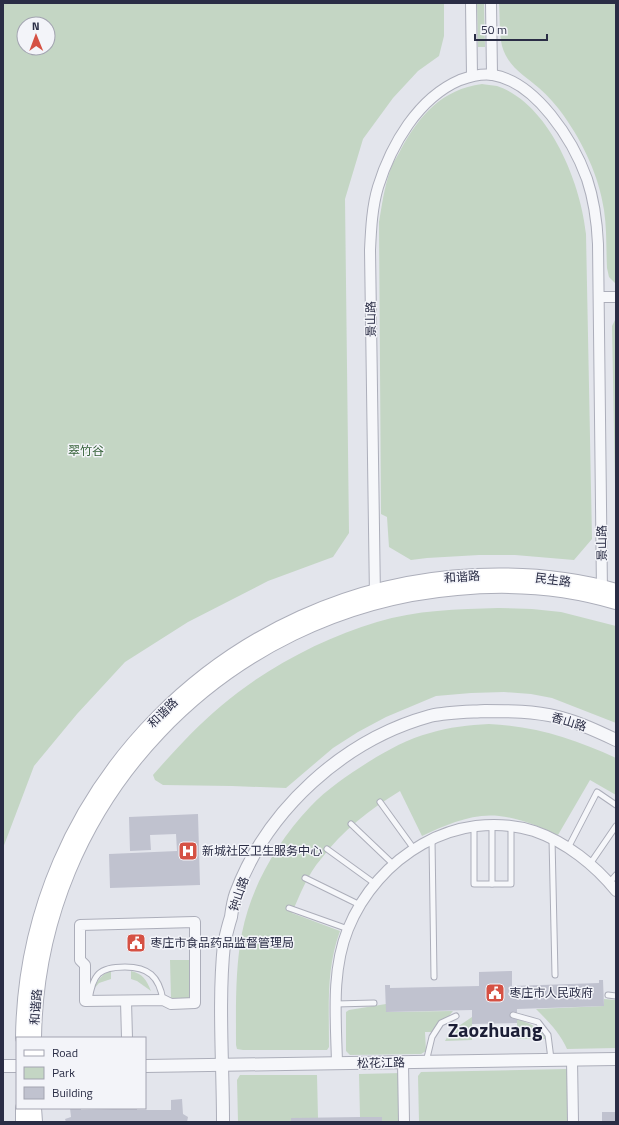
<svg xmlns="http://www.w3.org/2000/svg" width="619" height="1125" font-family="'Titillium Web','Noto Sans SC',sans-serif">
	<style>
		.green { fill: #c4d6c4; fill-rule: evenodd }
		.building { fill: #c0c2cf }
		.lines { fill: none; stroke-linecap: round; stroke-linejoin: round }
		.service-casing { stroke: #acaeba; stroke-width: 7 }
		.minor-casing { stroke: #acaeba; stroke-width: 12 }
		.tertiary-casing { stroke: #acaeba; stroke-width: 14 }
		.secondary-casing { stroke: #acaeba; stroke-width: 16 }
		.service { stroke: #f6f7fa; stroke-width: 5 }
		.minor { stroke: #f6f7fa; stroke-width: 10 }
		.tertiary { stroke: #f6f7fa; stroke-width: 12 }
		.secondary { stroke: #fff; stroke-width: 14 }
		.labels { text-anchor: middle; stroke-width: 3; stroke-linejoin: round; paint-order: stroke }
		.street-label { font-size: 12px; fill: #2a2d45; stroke: #f3f4f9 }
		.park-label { font-size: 12px; fill: #366239; stroke: #f3f4f9 }
		.poi-label { font-size: 12px; fill: #2a2d45; stroke: #f3f4f9; text-anchor: start }
		.town-label { font-size: 20px; font-weight: bold; fill: #1c1e36; stroke: #f3f4f9 }
	</style>
	<rect width="100%" height="100%" fill="#e3e5ec"/>
	<g class="green">
		<path d="M3,3H444V36L439,56L418,71L393,98L363,139L345,199L349,533L333,557L268,581L188,622L125,662L77,714L34,766L3,848ZM24,24H48V48H24Z"/>
		<path d="M477,3H484L485,47H478Z"/>
		<path d="M499,3H616V284L609,277L607,268C606,249 607,229 604,210C599,176 583,143 564,116C557,106 548,96 539,88C524,75 508,67 502,46C499,32 500,17 499,3Z"/>
		<path d="M482,84C486,85 492,85 497,86C550,104 581,184 586,234L592,539L574,560L515,555H479L427,558L411,560L389,547L387,517L381,514L379,222C382,205 384,188 390,171C392,163 398,156 401,149C419,116 442,89 482,84Z"/>
		<path d="M616,318V537L612,326Z"/>
		<path d="M498,608L532,609L561,612L616,626V723L552,698L531,694L504,692L471,693L436,696L386,717L358,732L333,748L286,788L232,786L163,785L155,780L153,775C174,751 196,727 221,706C264,669 323,638 377,622C416,610 458,609 498,608Z"/>
		<path d="M489,724C535,726 575,739 616,758V795L590,780L558,835C540,827 520,818 499,816C472,813 446,825 422,836L400,791C369,810 343,830 321,859C308,874 300,894 292,913L340,931C326,969 329,1007 329,1047L327,1050H243L237,1049L236,1045C236,1008 235,969 242,933C251,886 278,841 310,807C327,789 349,774 370,761C388,750 409,738 430,733C449,727 469,725 489,724Z"/>
		<path d="M170,960H191L192,998H171Z"/>
		<path d="M111,970V979L99,983L93,990C98,980 101,975 111,970Z"/>
		<path d="M131,971C143,974 146,979 151,991L137,981L131,979Z"/>
		<path d="M604,999L616,1000V1048L567,1049C560,1033 548,1021 536,1009L604,1006Z"/>
		<path d="M386,1004L387,1012L453,1011L436,1032H425L426,1051L421,1054L350,1055L346,1051V1012L349,1010Z"/>
		<path d="M472,1017V1040L445,1041L450,1032Z"/>
		<path d="M517,1017C523,1023 525,1021 532,1025C538,1028 542,1033 547,1039H517Z"/>
		<path d="M568,1069L572,1122H419L418,1076L421,1072Z"/>
		<path d="M402,1073L403,1122H382L381,1117H360L359,1074Z"/>
		<path d="M240,1075H317L318,1118H291V1122H238L237,1080Z"/>
	</g>
	<g class="building">
		<path d="M198,814L200,885L110,888L109,854L177,851L176,834L150,835L151,850L130,851L129,817Z"/>
		<path d="M512,971V986L599,983V980H603L604,1006L517,1009V1023L472,1024V1010L386,1012L385,985H390V988L479,986V972Z"/>
		<path d="M182,1099L183,1114L188,1117L187,1122H66L65,1119L71,1117L70,1108H81V1110L114,1109V1108H137V1110H171V1100Z"/>
		<rect x="602" y="1112" width="14" height="10"/>
		<path d="M360,1117H382V1122H291V1118Z"/>
	</g>
	<g class="lines">
		<defs>
			<g id="service">
				<path d="M380,802L414,849"/>
				<path d="M351,824L393,864"/>
				<path d="M492,825V884"/>
				<path d="M474,827V884H511V826"/>
				<path d="M552,839L555,975"/>
				<path d="M432,840L434,977"/>
				<path d="M568,848L597,792L616,805"/>
				<path d="M327,849L374,883"/>
				<path d="M590,864L616,826"/>
				<path d="M305,878L360,905"/>
				<path d="M609,883L616,875"/>
				<path d="M289,908L348,929"/>
				<path d="M608,995L616,996"/>
				<path d="M89,1000C93,974 99,967 125,967C148,967 159,976 163,1000"/>
				<path d="M336,1004L374,1003"/>
				<path d="M513,1015L538,1022L548,1035L551,1059"/>
				<path d="M426,1062L432,1037L441,1023L456,1016"/>
			</g>
			<g id="minor">
				<path d="M471,3L472,76"/>
				<path d="M491,3L492,75"/>
				<path d="M599,297H616"/>
				<path d="M375,598L370,250C371,229 372,207 378,187C391,145 418,98 460,80C471,76 482,73 493,75C536,82 573,140 587,179C594,200 597,222 598,244L602,592"/>
				<path d="M195,922V1003L171,1004L163,1000L85,1001V965L80,960V925Z"/>
				<path d="M126,1001L127,1038"/>
				<path d="M572,1060L573,1122"/>
				<path d="M337,1063C336,1019 331,971 348,929C377,857 456,807 534,831C566,842 595,865 616,891"/>
				<path d="M403,1063L404,1122"/>
			</g>
			<g id="tertiary">
				<path d="M3,1066H17"/>
				<path d="M145,1066L616,1059"/>
				<path d="M223,1122C223,1064 218,1001 224,944C226,935 228,926 231,917C232,909 233,901 236,893C267,810 343,740 430,716C447,712 467,712 485,711C510,711 533,711 558,717C578,722 597,731 616,740"/>
			</g>
			<g id="secondary">
				<path d="M23,1038C26,789 228,587 476,576C522,574 571,578 616,591"/>
				<path d="M34,1038C37,801 223,608 457,588C510,583 566,587 616,602"/>
				<path d="M23,1108V1122"/>
				<path d="M34,1108L35,1122"/>
			</g>
		</defs>
		<use href="#service" class="service-casing"/>
		<use href="#minor" class="minor-casing"/>
		<use href="#tertiary" class="tertiary-casing"/>
		<use href="#secondary" class="secondary-casing"/>
		<use href="#service" class="service"/>
		<use href="#minor" class="minor"/>
		<use href="#tertiary" class="tertiary"/>
		<use href="#secondary" class="secondary"/>
	</g>
	<defs>
		<symbol id="hospital-square" viewBox="-11 -11 22 22"><rect x="-9" y="-9" width="18" height="18" rx="4" fill="#d55144" stroke="#f3f4f9"/><path d="M-5-5h3v3.5h4V-5h3V5h-3V1.5h-4V5h-3Z" fill="#fff"/></symbol>
		<symbol id="civic-square" viewBox="-11 -11 22 22"><rect x="-9" y="-9" width="18" height="18" rx="4" fill="#d55144" stroke="#f3f4f9"/><path d="M-.6-6.5H3V-4.5H.6V-3L4-1V1h2V6H-6V1h2V-1L-.6-3ZM-1.2 2.5V6h2.4V2.5Z" fill="#fff"/></symbol>
	</defs>
	<g fill-rule="evenodd">
		<use href="#hospital-square" x="177" y="840" width="22" height="22"/>
		<use href="#civic-square" x="125" y="932" width="22" height="22"/>
		<use href="#civic-square" x="484" y="982" width="22" height="22"/>
	</g>
	<g class="labels">
		<g class="street-label">
			<text transform="translate(371 319) rotate(-91)" y="4">景山路</text>
			<text transform="translate(602 543) rotate(-91)" y="4">景山路</text>
			<text transform="translate(462 577) rotate(-4)" y="4">和谐路</text>
			<text transform="translate(553 580) rotate(7)" y="4">民生路</text>
			<text transform="translate(163 713) rotate(-45)" y="4">和谐路</text>
			<text transform="translate(569 722) rotate(17)" y="4">香山路</text>
			<text transform="translate(239 894) rotate(-71)" y="4">钟山路</text>
			<text transform="translate(36 1007) rotate(-86)" y="4">和谐路</text>
			<text transform="translate(381 1063) rotate(-1)" y="4">松花江路</text>
		</g>
		<g class="park-label">
			<text x="86" y="455">翠竹谷</text>
		</g>
		<g class="poi-label">
			<text x="202" y="855">新城社区卫生服务中心</text>
			<text x="150" y="947">枣庄市食品药品监督管理局</text>
			<text x="509" y="997">枣庄市人民政府</text>
		</g>
		<g class="town-label">
			<text x="495" y="1037">Zaozhuang</text>
		</g>
	</g>
	<rect width="619" height="1125" fill="none" stroke="#2a2d45" stroke-width="8"/>
	<rect x="16" y="1037" width="130" height="72" fill="#f3f4f9" stroke="#a3a4b1"/>
	<rect x="24" y="1050" width="20" height="6" fill="#ffffff" stroke="#a3a4b1"/>
	<text x="52" y="1057" font-size="12" fill="#2a2d45">Road</text>
	<rect x="24" y="1067" width="20" height="12" fill="#c4d6c4" stroke="#a3a4b1"/>
	<text x="52" y="1077" font-size="12" fill="#2a2d45">Park</text>
	<rect x="24" y="1087" width="20" height="12" fill="#c0c2cf" stroke="#a3a4b1"/>
	<text x="52" y="1097" font-size="12" fill="#2a2d45">Building</text>
	<g transform="translate(36 36) rotate(359)"><circle r="19" fill="#f3f4f9" stroke="#a3a4b1"/>
	<path d="M0-3L7 15L0 10L-7 15Z" fill="#d55144"/>
	<text y="-6" font-size="11" font-weight="bold" text-anchor="middle" fill="#2a2d45">N</text>
	</g>
	<path d="M475 34v6h72v-6" fill="none" stroke="#2a2d45" stroke-width="2"/>
	<text x="481" y="34" font-size="12" fill="#2a2d45" stroke="#f3f4f9" stroke-width="3" paint-order="stroke">50 m</text>
</svg>
